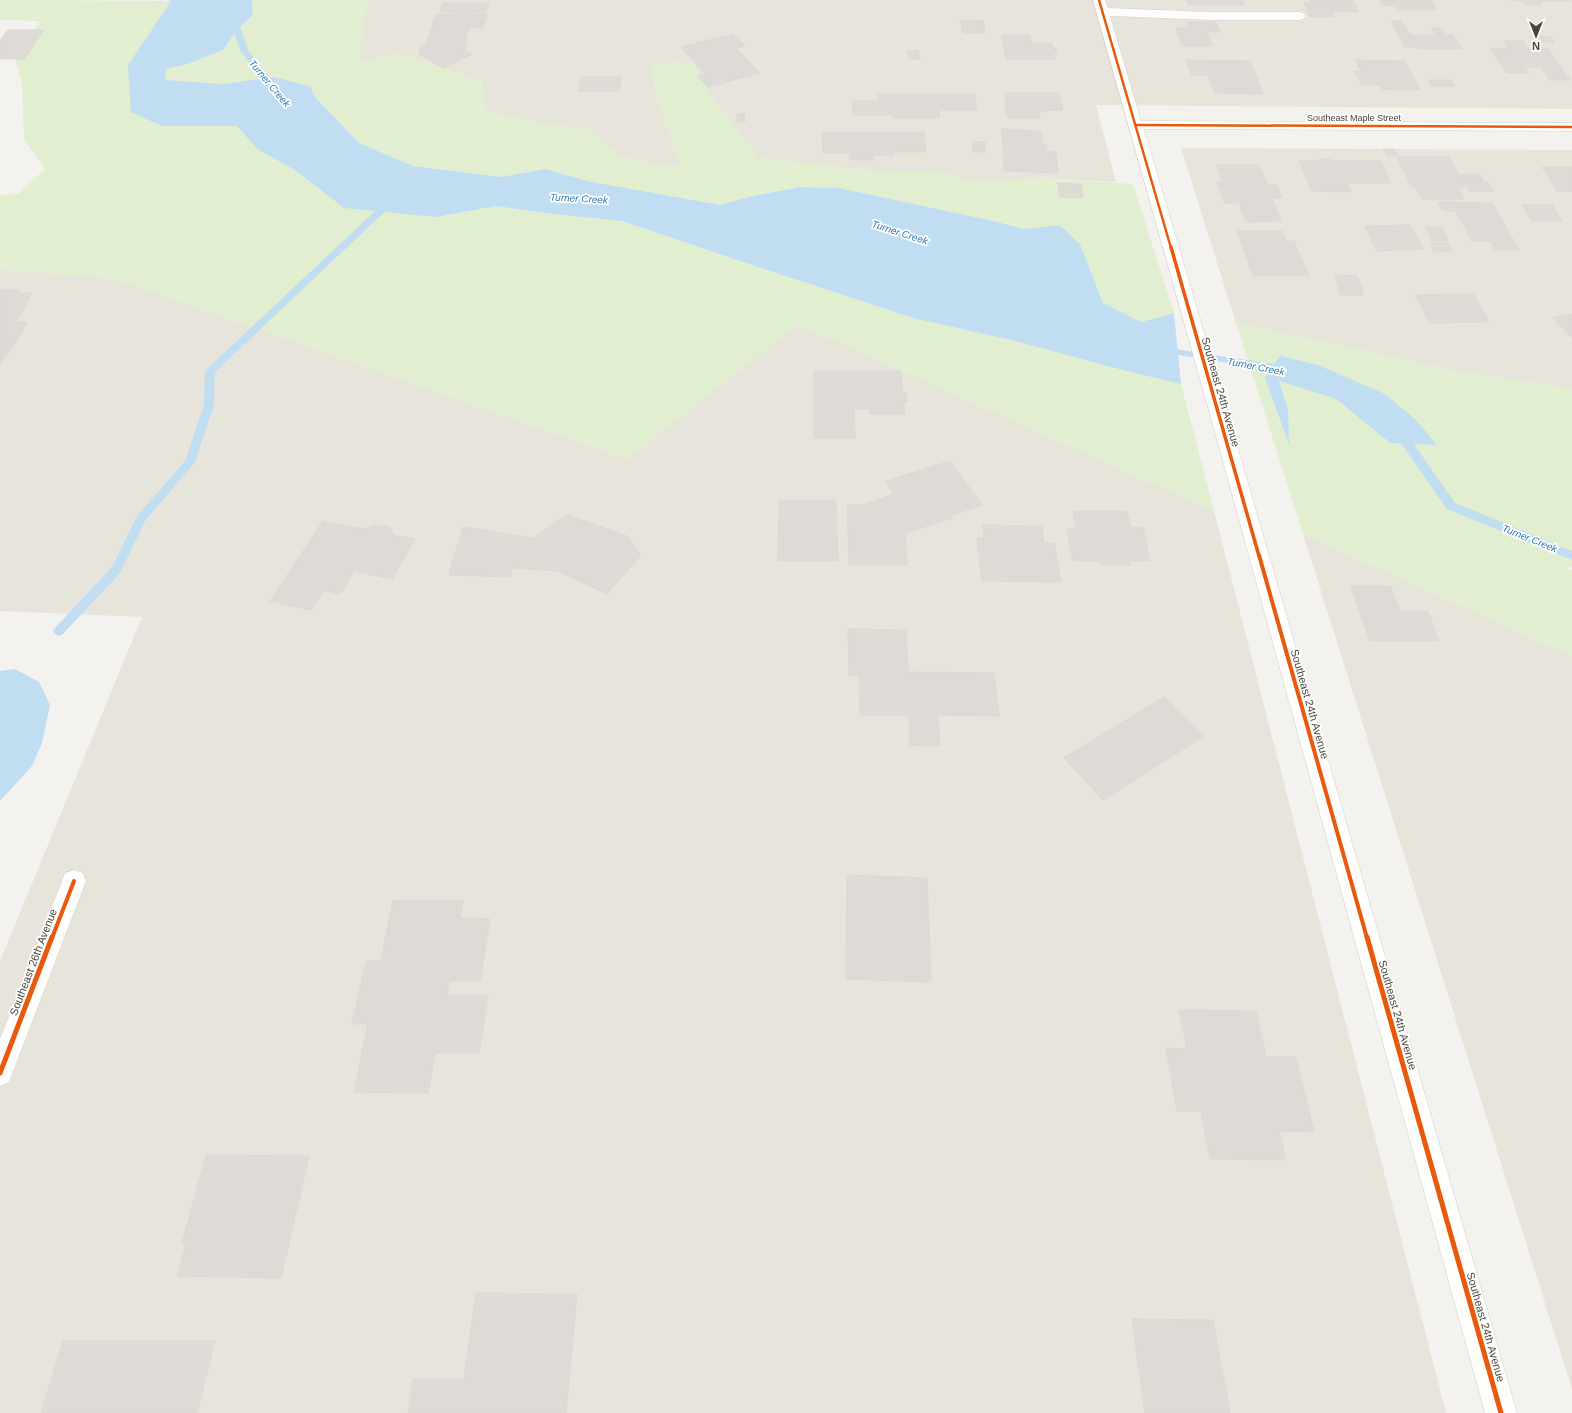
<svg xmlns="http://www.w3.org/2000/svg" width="1572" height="1413" font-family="Helvetica,sans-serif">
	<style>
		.residential { fill: #e7e4dc }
		.green { fill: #e1eecf; fill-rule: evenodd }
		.water { fill: #c0ddf1 }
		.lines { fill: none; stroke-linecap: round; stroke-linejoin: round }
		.stream { fill: #c0ddf1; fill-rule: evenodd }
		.building { fill: #dedbd6; stroke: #dcd9d4 }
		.minor-casing { stroke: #d2d0cb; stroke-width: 1 }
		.minor { fill: #fdfdfc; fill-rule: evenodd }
		.cycleway-far3-casing { stroke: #fff; stroke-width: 4 }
		.cycleway-far2-casing { stroke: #fff; stroke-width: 5.5 }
		.cycleway-far1-casing { stroke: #fff; stroke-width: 6 }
		.cycleway-casing { stroke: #fff; stroke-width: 8 }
		.cycleway-far3 { stroke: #e8590c; stroke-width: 2.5 }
		.cycleway-far2 { stroke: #e8590c; stroke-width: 3.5 }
		.cycleway-far1 { stroke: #e8590c; stroke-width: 4 }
		.cycleway { stroke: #e8590c; stroke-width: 5 }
		.labels { text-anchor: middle; stroke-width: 3.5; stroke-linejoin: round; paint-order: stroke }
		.far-street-label { font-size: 9px; fill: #4b4439; stroke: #fff }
		.far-water-label { font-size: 10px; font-style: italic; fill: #2e7ab2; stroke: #fff }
		.street-label { font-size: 11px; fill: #4b4439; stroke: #fff }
	</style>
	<rect width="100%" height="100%" fill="#f4f2ee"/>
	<g class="residential">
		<path d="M368,0H1572V109L1096,105L1116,182L1035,178L976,183L938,171L890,173L758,158L711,96L693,63L651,64L658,100L680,166L666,167L620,156L587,129L541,124L486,111L481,81L401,54L357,62Z"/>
		<path d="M1181,148L1572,150V389L1460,372L1236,323Z"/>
		<path d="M0,269L116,279L627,459L798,324L1214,511L1446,1413H0V961L142,617L0,611Z"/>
		<path d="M1303,534L1572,656V1389Z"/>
	</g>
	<g class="green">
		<path d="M0,0L171,1L128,65L162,126H237L257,149L295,170L436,217L496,206L553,214L622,221L749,264L913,318L1011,340L1126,371L1181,384L1214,511L798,325L627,459L116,279L0,269V195L18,194L45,169L24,140L22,83L15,59L40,21L0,20Z"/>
		<path d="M252,0H368L358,62L401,54L481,81L486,111L541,124L587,129L620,156L666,167L680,166L658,100L651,64L693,63L711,96L758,158L890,173L938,170L976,183L1035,178L1133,184L1174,313L1141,322L1103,303L1080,244L1060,225L1022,229L998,222L839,188L801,187L753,196L720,205L587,181L545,169L501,177L413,166L359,143L315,97L310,86L274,77L224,84L165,80L166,69L188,64L223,50L237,30L253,15Z"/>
		<path d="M1236,323L1460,372L1572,389V567L1565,568L1572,570V656L1303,534ZM1265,378L1385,394L1437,445L1390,443L1336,399L1279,381L1288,410V443Z"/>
	</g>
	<g class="water">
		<path d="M167,0H252L253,15L237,30L223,50L188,64L166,69L165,80L224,84L274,77L310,86L315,97L359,143L413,166L501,177L545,169L587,181L720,205L753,196L801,187L839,188L998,222L1022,229L1060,225L1080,244L1103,303L1141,322L1174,313L1181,384L1126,371L1011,340L913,318L749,264L622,221L553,214L496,206L436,217L344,208L295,170L257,149L237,126H162L131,112L128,65L171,1Z"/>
		<path d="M1280,356L1318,365L1385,394L1416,420L1437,445L1390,443L1336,399L1279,381L1288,410L1289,445L1265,378Z"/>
		<path d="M15,669L39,682L50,705L42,743L32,766L0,801V671Z"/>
	</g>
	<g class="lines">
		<g class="stream">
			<path d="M227,0H235L236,16L249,52L278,87V91H272L241,52L228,16Z"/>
			<path d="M392,197L395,198L396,200L395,202L215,372L214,405L195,462L145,521L120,573L63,634L59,636L55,634L53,631L55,628L112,567L137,516L185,461L204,405L205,371L207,369L389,198Z"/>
			<path d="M1162,347L1274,364L1291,369L1293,371L1288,374L1274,370L1159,352L1157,350Z"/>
			<path d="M1396,428L1400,430L1411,440L1455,503L1572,551V560L1447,509L1403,446L1391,432L1392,430Z"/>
		</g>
	</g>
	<g class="building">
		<path d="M1186,0H1242L1244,5H1188Z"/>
		<path d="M1310,0H1353L1359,12H1331L1334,17H1310L1304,3H1311Z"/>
		<path d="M1379,0H1431L1437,10H1399L1396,6L1382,5Z"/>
		<path d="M1510,0H1571V1H1540L1542,5H1527L1524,1Z"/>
		<path d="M443,3H489L486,12H469L468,14H487L483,28H469L464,45L467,47L463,49L472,54L444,68L419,54L422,46H426L436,14H455L456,12L440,11Z"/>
		<path d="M960,20H983L985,33H963Z"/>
		<path d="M1391,21H1401L1410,35H1436L1431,28H1441L1446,35H1453L1462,49H1417L1415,47H1405Z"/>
		<path d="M1187,22H1216L1220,32H1207L1213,46H1182L1176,28H1190Z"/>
		<path d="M8,30H44L24,59H0V40Z"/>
		<path d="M733,34L745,46L736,48L760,73L708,87L697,76L705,74L681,47Z"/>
		<path d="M1001,35H1030L1032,43H1052L1054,49H1056L1057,53H1053L1055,59H1006Z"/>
		<path d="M1539,37H1551L1554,42H1543Z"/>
		<path d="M1504,41H1523L1528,49H1548L1570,80H1550L1541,67H1524L1529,73H1507L1490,48L1509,49Z"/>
		<path d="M918,50L920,59H909L907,51Z"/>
		<path d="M1186,60L1250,61L1263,94L1215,93L1208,75H1192Z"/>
		<path d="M1355,60L1404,61L1420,89L1399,91L1398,90L1382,89L1380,85H1362L1354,71H1361Z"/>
		<path d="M581,77H621L619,91H578Z"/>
		<path d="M1428,80H1450L1455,86H1431Z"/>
		<path d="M1004,93H1059L1063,110L1038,111L1040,118H1010L1007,116L1005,105H1007Z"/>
		<path d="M878,94H974L977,110H939L940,118H893L892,115H853L852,101H879Z"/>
		<path d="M744,113L745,122H737V114Z"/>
		<path d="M1002,129L1041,131L1042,144H1046L1047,151L1056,152L1058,173L1004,171Z"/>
		<path d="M822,132H924L926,152H894V155H873L874,160H850V153H823Z"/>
		<path d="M973,141L985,142V152H972Z"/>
		<path d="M1383,149H1394L1397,156H1387Z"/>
		<path d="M1397,157H1449L1465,187H1457L1464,199H1422L1415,187H1412Z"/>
		<path d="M1319,159H1330L1331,161H1381L1391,183H1347L1351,192L1312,191L1299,161H1320Z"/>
		<path d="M1217,165H1259L1268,185H1277L1282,198H1272L1281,221L1246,222L1239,203H1225L1217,182H1223Z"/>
		<path d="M1542,167H1572V191H1557Z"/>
		<path d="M1458,174H1480L1484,182H1463Z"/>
		<path d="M1464,182H1488L1494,191H1470Z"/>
		<path d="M1058,183L1081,184L1083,198L1060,197Z"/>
		<path d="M1438,202L1492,203L1519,250H1495L1491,241H1472L1456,211L1442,210Z"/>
		<path d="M1522,205H1552L1562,221H1532Z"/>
		<path d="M1410,225L1424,249L1377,251L1364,226Z"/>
		<path d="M1426,227H1442L1448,241H1432Z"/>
		<path d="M1237,231H1282L1286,241H1294L1309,276H1253Z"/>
		<path d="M1430,243H1448L1453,252H1434Z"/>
		<path d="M1335,275L1357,276L1364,295H1341Z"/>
		<path d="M0,290H20L19,293H32L16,322H27L15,344L0,363Z"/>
		<path d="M1473,294L1489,322L1430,323L1415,295Z"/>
		<path d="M1572,314V338L1552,317Z"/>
		<path d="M814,371H901L902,391L906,393L908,401L904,402L905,414H870L869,409H854L855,438H814Z"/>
		<path d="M950,461L982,505L951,515L952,518L905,533L907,565H849L847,505H862L894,494L886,481Z"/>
		<path d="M779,500H836L838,561H778Z"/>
		<path d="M1073,511H1127L1131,527L1143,528L1150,561H1129L1130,565H1102L1101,561H1073L1067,529H1076Z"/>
		<path d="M567,515L627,536L641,555L607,594L558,571L512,568L510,577L449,575L463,527L533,538Z"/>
		<path d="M323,521L363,529L377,525L390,527L394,535L415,539L392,579L354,571L340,594L324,590L311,610L270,601Z"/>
		<path d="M983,525L1042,526L1044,543H1054L1061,582L982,581L977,538H984Z"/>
		<path d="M1351,586H1390L1400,611H1428L1439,641H1370Z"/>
		<path d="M848,629L906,630L908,672L994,673L999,716L938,715L940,746L910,745L909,715H860L859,676H849Z"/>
		<path d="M1164,697L1204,736L1103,800L1064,758Z"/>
		<path d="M847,875L927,878L931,982L846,979Z"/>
		<path d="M393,900H463L460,918L490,919L480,981H449L447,995H488L479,1053H435L428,1093L354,1092L368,1024H352L366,961H381Z"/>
		<path d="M1179,1010L1256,1011L1266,1057H1296L1314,1132L1279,1131L1286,1160L1210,1159L1201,1111H1177L1166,1048L1187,1049Z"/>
		<path d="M206,1155L309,1156L281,1278L177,1276L186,1244H182Z"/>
		<path d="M476,1293L577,1294L566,1413H408L413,1379H464Z"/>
		<path d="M1132,1319L1213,1320L1230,1413H1145Z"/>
		<path d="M63,1341H215L197,1413H41Z"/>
	</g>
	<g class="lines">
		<defs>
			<g id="minor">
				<path d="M1093,0H1105L1108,8L1211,12H1299L1304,13L1306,16L1304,19L1299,20H1211L1110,16L1141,121L1572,123V131L1144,129L1226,407L1517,1413H1485L1208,407Z"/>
				<path d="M74,870L83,873L86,881L9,1082L0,1086V1039L62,881L65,873Z"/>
			</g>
		</defs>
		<use href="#minor" class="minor-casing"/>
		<use href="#minor" class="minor"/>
		<defs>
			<g id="cycleway-far3">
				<path d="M1099,0L1171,248"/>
				<path d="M1135,125L1572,127"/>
			</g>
			<path id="cycleway-far2" d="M1171,247L1259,556"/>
			<g id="cycleway-far1">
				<path d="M1259,555L1367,938"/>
				<path d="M52,938L74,881"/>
			</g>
			<g id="cycleway">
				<path d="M1367,937L1501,1413"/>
				<path d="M0,1073L52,937"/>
			</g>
		</defs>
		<use href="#cycleway-far3" class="cycleway-far3-casing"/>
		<use href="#cycleway-far2" class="cycleway-far2-casing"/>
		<use href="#cycleway-far1" class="cycleway-far1-casing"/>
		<use href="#cycleway" class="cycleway-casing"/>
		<use href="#cycleway-far3" class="cycleway-far3"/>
		<use href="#cycleway-far2" class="cycleway-far2"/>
		<use href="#cycleway-far1" class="cycleway-far1"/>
		<use href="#cycleway" class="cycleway"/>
	</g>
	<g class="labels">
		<g class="far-street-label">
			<text x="1354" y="121">Southeast Maple Street</text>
		</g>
		<g class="far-water-label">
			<text transform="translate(270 83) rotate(50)" y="4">Turner Creek</text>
			<text transform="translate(579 198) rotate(3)" y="4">Turner Creek</text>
			<text transform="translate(900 232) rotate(18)" y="4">Turner Creek</text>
			<text transform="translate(1256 366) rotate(11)" y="4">Turner Creek</text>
			<text transform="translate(1530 538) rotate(22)" y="4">Turner Creek</text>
		</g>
		<g class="street-label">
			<text transform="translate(1221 392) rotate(74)" y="4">Southeast 24th Avenue</text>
			<text transform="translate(1310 704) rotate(74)" y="4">Southeast 24th Avenue</text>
			<text transform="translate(33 962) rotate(-69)" y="4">Southeast 26th Avenue</text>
			<text transform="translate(1398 1015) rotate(74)" y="4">Southeast 24th Avenue</text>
			<text transform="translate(1486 1327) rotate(74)" y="4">Southeast 24th Avenue</text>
		</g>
	</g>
	<g transform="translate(1536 36) rotate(180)" stroke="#ffffff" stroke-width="3" paint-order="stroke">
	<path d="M0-3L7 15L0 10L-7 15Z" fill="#4b4439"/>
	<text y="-6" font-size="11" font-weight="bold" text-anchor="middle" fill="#4b4439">N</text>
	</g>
</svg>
